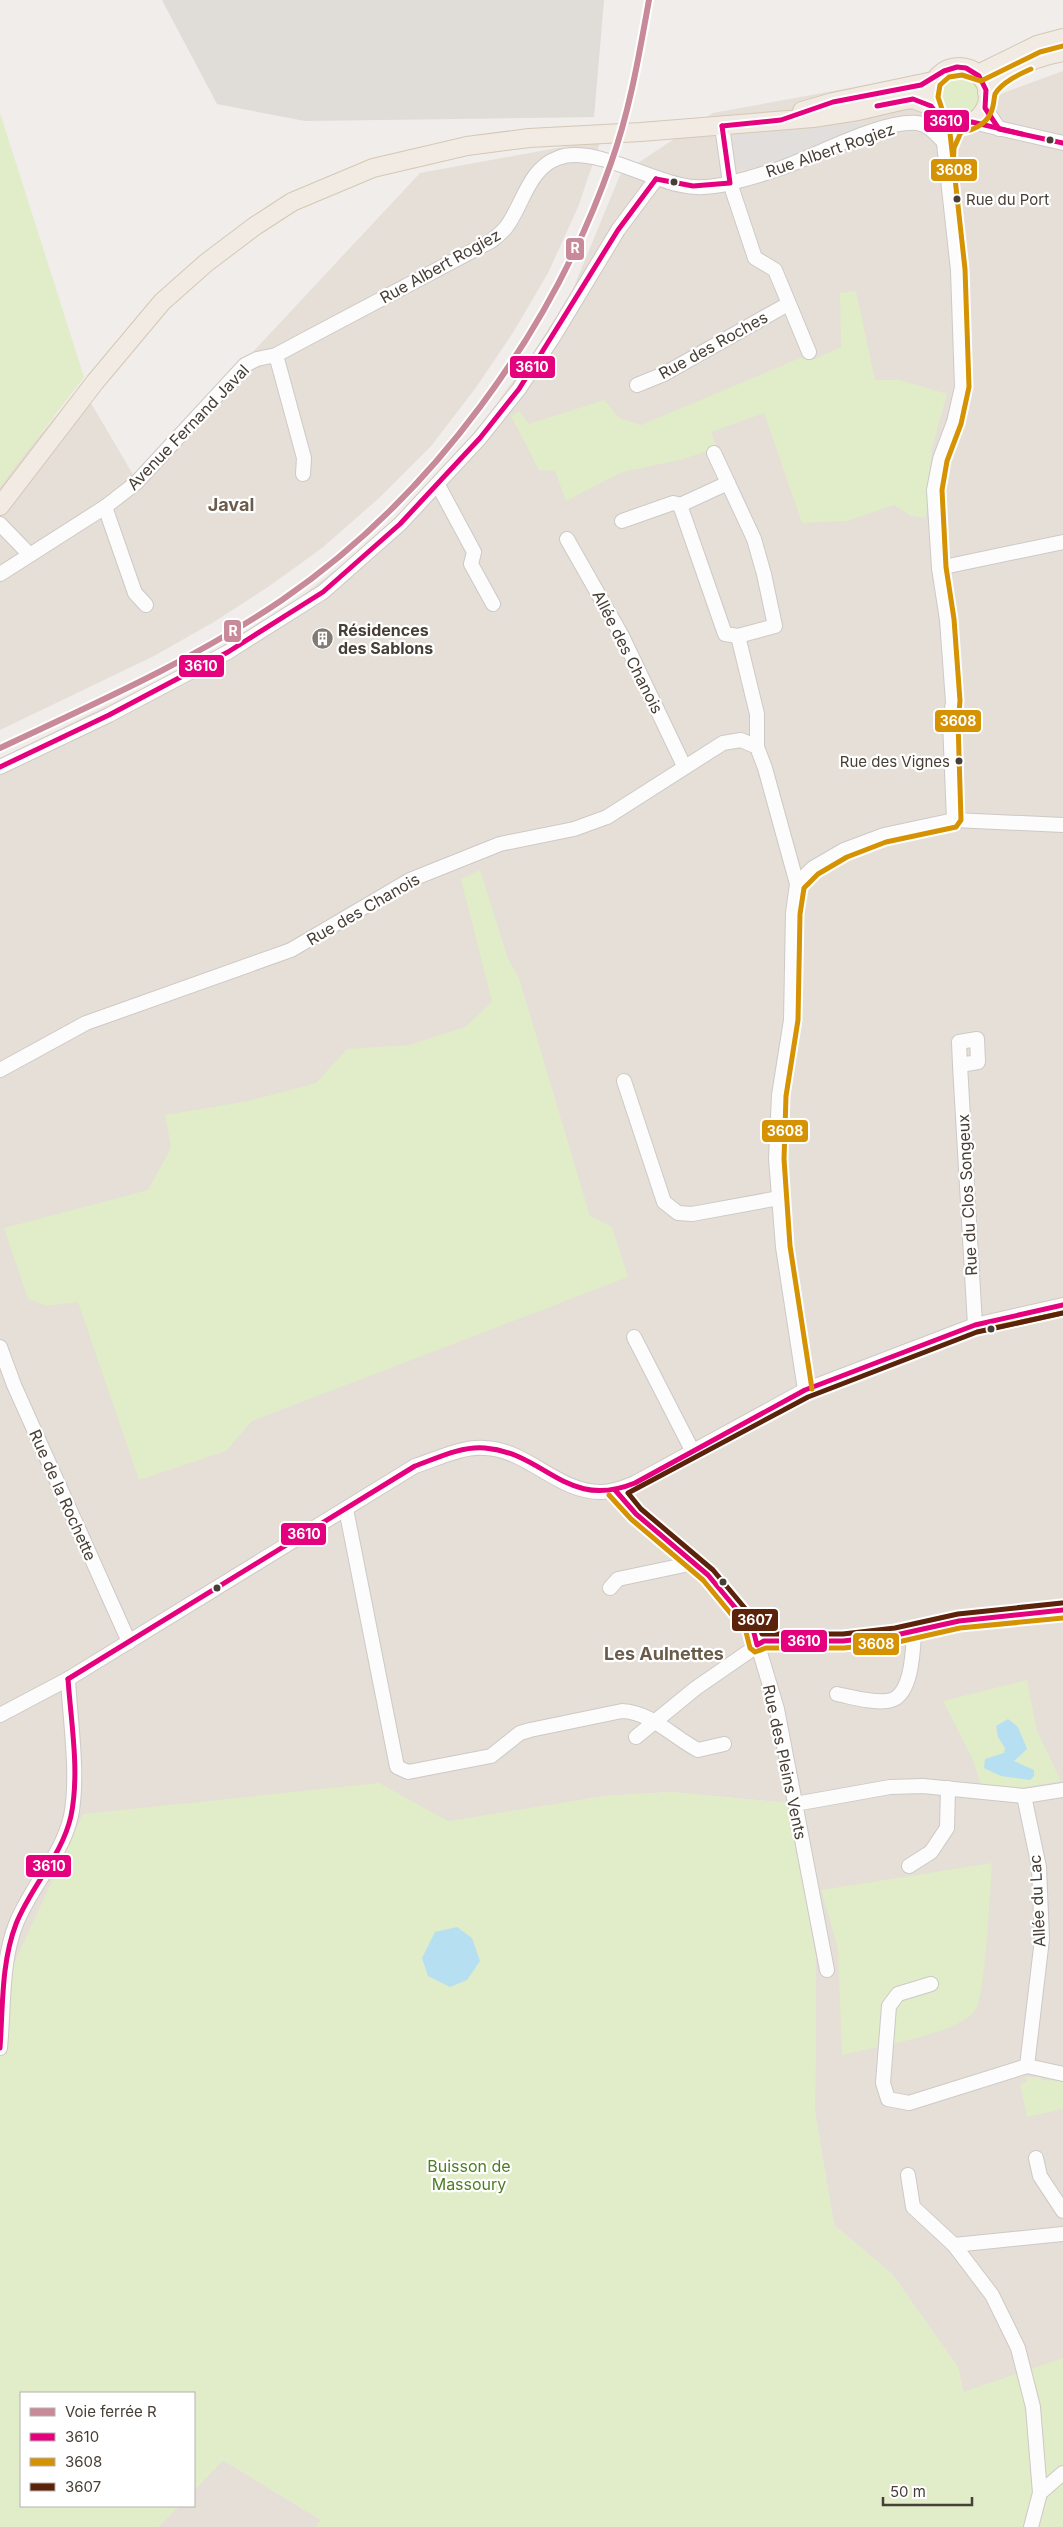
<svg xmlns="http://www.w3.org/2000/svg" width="1063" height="2527" font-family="Inter,sans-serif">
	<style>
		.residential { fill: #e5dfd7 }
		.industrial { fill: #e0dcd8 }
		.green { fill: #e1ecc8 }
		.parking { fill: #e2dedb }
		.water { fill: #b7dff2 }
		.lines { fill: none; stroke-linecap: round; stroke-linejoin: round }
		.minor-casing { stroke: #cdc9c6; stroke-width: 16 }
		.major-casing { stroke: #d4c8b5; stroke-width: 20 }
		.minor { stroke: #fdfcfc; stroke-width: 14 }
		.major { stroke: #f1ebe3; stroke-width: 18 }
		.bus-1-casing { stroke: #fff; stroke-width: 9 }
		.bus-2-casing { stroke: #fff; stroke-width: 9 }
		.bus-3-casing { stroke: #fff; stroke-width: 9 }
		.bus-1 { stroke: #e5007d; stroke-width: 5 }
		.bus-2 { stroke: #d59203; stroke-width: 5 }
		.bus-3 { stroke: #5a230a; stroke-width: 5 }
		.rail-1-casing { stroke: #fff; stroke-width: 10 }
		.rail-1 { stroke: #c88a99; stroke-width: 6 }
		.bus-dot { fill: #473e35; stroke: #fff; stroke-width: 2 }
		.labels { text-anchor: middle; stroke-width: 4.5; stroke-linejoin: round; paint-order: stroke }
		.bus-label { font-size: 15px; fill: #473e35; stroke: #fff; text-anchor: start }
		.street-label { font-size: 16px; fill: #473e35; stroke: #fff }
		.poi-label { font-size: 16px; font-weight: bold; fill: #473e35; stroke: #fff; text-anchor: start }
		.park-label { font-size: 16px; fill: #4e7d24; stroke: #fff }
		.neighbourhood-label { font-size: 18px; font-weight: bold; fill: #6b5b4b; stroke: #fff }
		.line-badge { stroke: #fff; stroke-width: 2 }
		.badge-label { font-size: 14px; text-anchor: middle; font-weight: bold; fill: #fff }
	</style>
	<rect width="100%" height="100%" fill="#f0edea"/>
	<g class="residential">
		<path d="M1063,71V2527H990L958,2367L892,2274L834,2225L815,2112L816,1958L788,1803L671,1792L605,1796L448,1822L378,1783L16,1961L10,1972L0,1974V758L182,669L238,637L299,598L347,561L393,520L441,472L486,418L530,358L571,294L620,175L713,113L921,75L998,95Z"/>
		<path d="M601,140L578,207L548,273L514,331L477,386L432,445L378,499L322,548L268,587L214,622L154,656L0,730V483L81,386L135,478L420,173Z"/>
		<path d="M223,2460L321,2520L316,2527H158L179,2506H194V2490Z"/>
	</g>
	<path class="industrial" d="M162,0H604L594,117L305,121L217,104Z"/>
	<g class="green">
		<circle cx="960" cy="95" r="21"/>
		<path d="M0,113L84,377L0,487Z"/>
		<path d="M856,291L875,380H900L947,394L932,448L926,518L911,516L894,505L847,521L802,523L764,413L711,432L717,448L680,460L622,472L566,501L555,471L539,470L511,416L519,411L529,424L604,400L619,418L641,425L800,358L814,359L841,347L840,293Z"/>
		<path d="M480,870L508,959L519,978L590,1216L612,1227L628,1277L252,1421L226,1451L139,1480L78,1302L47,1306L28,1299L4,1228L148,1190L171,1148L165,1115L248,1101L316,1083L347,1049L409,1045L465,1027L492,1002L461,879Z"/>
		<path d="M1027,1680L1037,1731L1061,1781L1014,1789L981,1786L973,1760L943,1701Z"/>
		<path d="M379,1783L448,1821L605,1796L671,1792L788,1803L816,1958L815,2112L834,2225L892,2274L958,2367L963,2392L1063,2358V2527H316L321,2520L223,2460L194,2490V2393H21V2506H179L158,2527H0V1974L10,1972L83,1814Z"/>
		<path d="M992,1863C990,1888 986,1996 975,2011C957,2034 872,2048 842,2055L838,1949L821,1890Z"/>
		<path d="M1026,2077H1041V2080L1063,2081V2109L1027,2117L1020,2084L1027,2082Z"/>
	</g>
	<path class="parking" d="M845,122L870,125L752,170L742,168L734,163L730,154L735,136L743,130Z"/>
	<g class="water">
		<path d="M1008,1719L1018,1727L1027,1749L1014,1761L1034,1770V1776L1030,1780L1001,1776L984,1768L985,1759L1004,1753L1005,1748L998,1737L996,1726Z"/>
		<path d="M457,1927L472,1938L480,1961L467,1980L450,1987L428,1976L422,1958L435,1932Z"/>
	</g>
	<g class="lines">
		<defs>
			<g id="minor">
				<path d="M985,108L999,129"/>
				<path d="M972,122L1063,143"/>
				<path d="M722,126L730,183L755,258L775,270L809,352"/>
				<path d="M946,148L951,132L957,125"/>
				<path d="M276,355L304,458L303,474"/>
				<path d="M637,385L664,374L788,304"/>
				<path d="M714,453L754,539L764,574L775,626L738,636L757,714V747"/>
				<path d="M728,483L680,505L725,634L738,636"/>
				<path d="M438,485L474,552L471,564L493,604"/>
				<path d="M105,507L135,593L146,605"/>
				<path d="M622,521L673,503L680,505"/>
				<path d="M0,524L30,555"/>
				<path d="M567,539L622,636L684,766"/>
				<path d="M939,568L1063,542"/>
				<path d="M0,574L105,507L136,483L245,365L257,359L276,355L304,340L491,241C496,237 503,232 507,226C523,204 529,168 558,158C590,145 646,178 681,185C697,189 714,187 730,183C747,179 764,174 781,168C816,156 881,120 917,123C928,124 936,134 944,142"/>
				<path d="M0,767L109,715L228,652L323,592L400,524L480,438L519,389L554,336L618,230L656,179"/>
				<path d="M954,820L1063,825"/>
				<path d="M960,1065L978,1062L977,1039L959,1042L960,1065L975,1325"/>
				<path d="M0,1070L86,1023L291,950L410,880L500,844L574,829L607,817L723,743L741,740L757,747L765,768L797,884"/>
				<path d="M624,1081L664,1202L678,1213L692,1214L779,1198"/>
				<path d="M634,1337L693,1452"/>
				<path d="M0,1347L14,1385L129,1642"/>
				<path d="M805,1390L783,1247L776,1159L779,1095L791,1020L793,913L797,884L813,868L844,850L884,835L954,820L950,722L953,702L947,620L939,568L934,490L940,459L954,422L962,387L958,270L943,134L936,114"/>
				<path d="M615,1490L636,1514L708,1575L753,1629L777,1709L827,1970"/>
				<path d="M344,1510L347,1514L397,1767L408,1772L491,1756L520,1733L530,1730L622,1711C651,1712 673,1737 698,1750L724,1744"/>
				<path d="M610,1588L618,1579L694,1563"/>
				<path d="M837,1694C852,1697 871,1703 887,1701C912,1699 913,1652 914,1632"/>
				<path d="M0,1715L68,1679L415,1466C437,1459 462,1446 485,1448C529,1450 558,1493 602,1492C614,1492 625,1487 635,1483L805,1390L975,1325L1063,1305"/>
				<path d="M636,1737L696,1688L764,1641H843L896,1635L959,1621L1063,1610"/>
				<path d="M1024,1796L1039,1867L1042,1939L1027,2066"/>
				<path d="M795,1804L890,1787L923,1786L1024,1796L1063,1790"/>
				<path d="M909,1866L931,1852L947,1828L948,1788"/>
				<path d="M931,1984L898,1994L889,2006L883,2083L888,2099L909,2103L1027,2066L1063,2074"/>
				<path d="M0,2048C4,2007 1,1962 16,1924C31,1886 62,1856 71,1816C79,1776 70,1720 68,1679"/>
				<path d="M1036,2158L1040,2176L1063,2211"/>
				<path d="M908,2175L913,2207L954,2245L992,2295L1018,2348L1033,2407L1040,2493"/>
				<path d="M954,2245L1063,2234"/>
				<path d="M1031,2527L1040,2493L1063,2473"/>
			</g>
			<g id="major">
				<circle cx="959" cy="96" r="29"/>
				<path d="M978,74L1037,45L1063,38"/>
				<path d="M987,93C1006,69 1034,57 1063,52"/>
				<path d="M802,111L833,102L933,81"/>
				<path d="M0,506L95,382L162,302L206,263L255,226L292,202L373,168L467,146L529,138L641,132L813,118L858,111L905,100L913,99L931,106"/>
			</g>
		</defs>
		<use href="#minor" class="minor-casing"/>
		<use href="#major" class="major-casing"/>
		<use href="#minor" class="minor"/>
		<use href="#major" class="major"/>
		<defs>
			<g id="bus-1">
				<path d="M877,106L913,99L931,106L939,116L948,122L959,124L972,122L1022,134"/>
				<path d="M722,126L781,120L833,102L921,85L944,71L957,67L966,68L979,76L986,90L985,108L999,129L1063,143"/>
				<path d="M656,179L693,186L730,183L722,126"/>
				<path d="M0,767L109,715L228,652L323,592L400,524L480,438L519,389L618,230L656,179"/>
				<path d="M615,1490L636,1514L708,1575L753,1629L757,1645L764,1641H843L896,1635L959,1621L1063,1610"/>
				<path d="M68,1679L415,1466C437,1458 461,1446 485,1448C546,1453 566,1511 635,1483L805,1390L975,1325L1063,1305"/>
				<path d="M0,2048C3,2007 1,1963 16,1924C31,1886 62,1856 71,1816C80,1772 71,1723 68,1679"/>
			</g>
			<g id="bus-2">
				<path d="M953,171L954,148L961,132C976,130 990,122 993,106C994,102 994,98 995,94C1002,82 1020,74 1031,69"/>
				<path d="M993,1328L1063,1313"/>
				<path d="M812,1389L790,1246L784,1159L786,1096L798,1020L800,914L804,888L818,874L847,857L886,842L956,827L961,820L958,722L960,701L954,619L946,567L942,490L947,461L961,424L969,387L965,269L950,133L938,97L940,85L949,77L962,75L981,81L1040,52L1063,46"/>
				<path d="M609,1495L631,1519L703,1580L746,1632L750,1648L755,1652L766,1648H844L898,1642L960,1628L1063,1618"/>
			</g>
			<path id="bus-3" d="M1062,1603L958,1614L895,1628L843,1634H762L759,1625L713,1570L641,1509L628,1493L808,1397L977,1332L1063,1313"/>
		</defs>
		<use href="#bus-1" class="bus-1-casing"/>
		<use href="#bus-2" class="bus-2-casing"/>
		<use href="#bus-3" class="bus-3-casing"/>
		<use href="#bus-1" class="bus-1"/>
		<use href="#bus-2" class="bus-2"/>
		<use href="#bus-3" class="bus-3"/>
		<defs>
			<path id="rail-1" d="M0,748C96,703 194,660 282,600C431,498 552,332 611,163C630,110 639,55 649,0"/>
		</defs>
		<use href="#rail-1" class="rail-1-casing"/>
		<use href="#rail-1" class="rail-1"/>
	</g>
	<defs>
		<symbol id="building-disc" viewBox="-11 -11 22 22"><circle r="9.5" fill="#827b74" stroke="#fff"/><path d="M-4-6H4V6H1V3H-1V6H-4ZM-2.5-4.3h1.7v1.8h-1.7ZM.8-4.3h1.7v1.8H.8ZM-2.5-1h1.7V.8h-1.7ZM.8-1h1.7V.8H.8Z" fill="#fff"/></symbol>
	</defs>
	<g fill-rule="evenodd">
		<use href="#building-disc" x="310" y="626" width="25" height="25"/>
	</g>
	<g class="bus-dot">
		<circle cx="1050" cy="140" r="4.5"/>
		<circle cx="674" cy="182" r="4.5"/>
		<circle cx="957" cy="199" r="4.5"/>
		<circle cx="959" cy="761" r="4.5"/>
		<circle cx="991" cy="1329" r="4.5"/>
		<circle cx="723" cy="1582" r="4.5"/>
		<circle cx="217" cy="1588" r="4.5"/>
	</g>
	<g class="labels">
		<g class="bus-label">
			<text x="966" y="205">Rue du Port</text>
			<text x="950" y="767" text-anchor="end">Rue des Vignes</text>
		</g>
		<g class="street-label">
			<text transform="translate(830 150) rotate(-19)" y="6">Rue Albert Rogiez</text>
			<text transform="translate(440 266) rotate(-29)" y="6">Rue Albert Rogiez</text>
			<text transform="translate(713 345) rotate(-29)" y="6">Rue des Roches</text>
			<text transform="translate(188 427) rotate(-46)" y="6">Avenue Fernand Javal</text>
			<text transform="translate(628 652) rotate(63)" y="6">Allée des Chanois</text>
			<text transform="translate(363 909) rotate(-30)" y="6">Rue des Chanois</text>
			<text transform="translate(967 1195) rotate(-93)" y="6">Rue du Clos Songeux</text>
			<text transform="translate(63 1495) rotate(66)" y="6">Rue de la Rochette</text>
			<text transform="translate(785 1762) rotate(78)" y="6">Rue des Pleins Vents</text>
			<text transform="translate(1037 1901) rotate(-93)" y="6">Allée du Lac</text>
		</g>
		<g class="poi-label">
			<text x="338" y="636">Résidences<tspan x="338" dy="18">des Sablons</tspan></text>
		</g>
		<g class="park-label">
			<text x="469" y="2172">Buisson de<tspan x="469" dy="18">Massoury</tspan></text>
		</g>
		<g class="neighbourhood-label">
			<text x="231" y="511">Javal</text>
			<text x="664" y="1660">Les Aulnettes</text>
		</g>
	</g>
	<g class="line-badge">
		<rect x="923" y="109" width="47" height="24" rx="5" fill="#e5007d"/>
		<rect x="930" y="158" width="48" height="24" rx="5" fill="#d59203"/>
		<rect x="565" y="237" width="20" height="24" rx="5" fill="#c88a99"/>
		<rect x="509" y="355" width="47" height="24" rx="5" fill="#e5007d"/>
		<rect x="223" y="619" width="19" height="24" rx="5" fill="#c88a99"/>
		<rect x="178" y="654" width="47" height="24" rx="5" fill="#e5007d"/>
		<rect x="934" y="709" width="48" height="24" rx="5" fill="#d59203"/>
		<rect x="761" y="1119" width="48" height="24" rx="5" fill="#d59203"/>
		<rect x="280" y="1522" width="47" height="24" rx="5" fill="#e5007d"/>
		<rect x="731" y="1608" width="48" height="24" rx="5" fill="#5a230a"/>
		<rect x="780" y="1629" width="48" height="24" rx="5" fill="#e5007d"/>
		<rect x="852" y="1632" width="48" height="24" rx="5" fill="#d59203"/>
		<rect x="25" y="1854" width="47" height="24" rx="5" fill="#e5007d"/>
	</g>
	<g class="badge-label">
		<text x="946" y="126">3610</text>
		<text x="954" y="175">3608</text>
		<text x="575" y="253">R</text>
		<text x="532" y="372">3610</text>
		<text x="233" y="636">R</text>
		<text x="201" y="671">3610</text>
		<text x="958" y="726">3608</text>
		<text x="785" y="1136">3608</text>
		<text x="304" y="1539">3610</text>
		<text x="755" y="1625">3607</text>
		<text x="804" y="1646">3610</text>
		<text x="876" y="1649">3608</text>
		<text x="49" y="1871">3610</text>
	</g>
	<rect x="20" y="2392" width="175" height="115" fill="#ffffff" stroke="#b5b2ae"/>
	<rect x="30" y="2408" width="25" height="8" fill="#c88a99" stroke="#b5b2ae"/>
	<text x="65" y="2417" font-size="15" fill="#473e35">Voie ferrée R</text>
	<rect x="30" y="2433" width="25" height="8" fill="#e5007d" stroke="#b5b2ae"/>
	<text x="65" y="2442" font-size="15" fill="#473e35">3610</text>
	<rect x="30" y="2458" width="25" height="8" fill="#d59203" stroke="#b5b2ae"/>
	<text x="65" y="2467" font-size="15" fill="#473e35">3608</text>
	<rect x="30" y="2483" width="25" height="8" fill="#5a230a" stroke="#b5b2ae"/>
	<text x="65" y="2492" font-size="15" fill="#473e35">3607</text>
	<path d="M883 2497v8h89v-8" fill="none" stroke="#473e35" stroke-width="2.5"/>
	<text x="890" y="2497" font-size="15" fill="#473e35" stroke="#ffffff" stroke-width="4" paint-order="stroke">50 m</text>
</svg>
